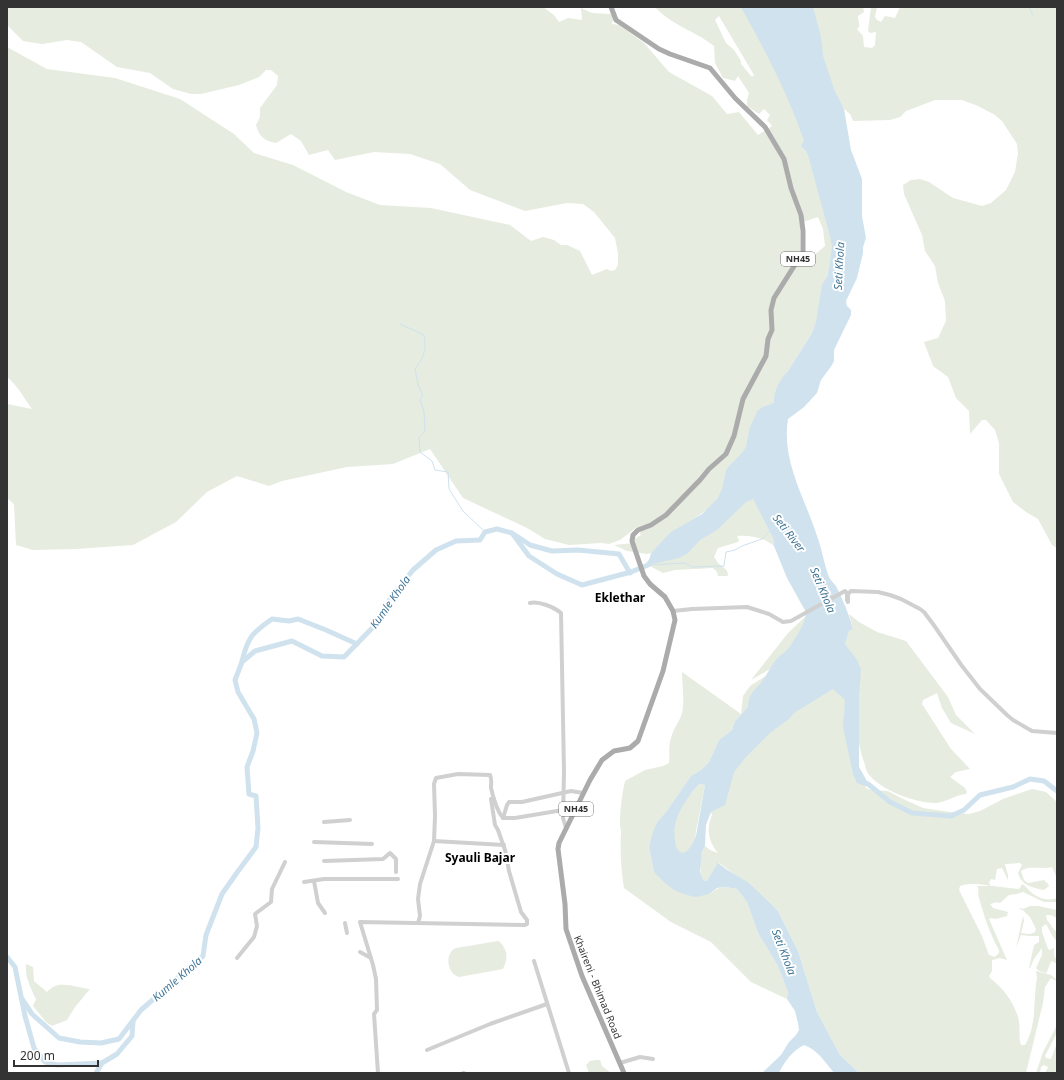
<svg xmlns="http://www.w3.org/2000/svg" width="1064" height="1080" font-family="'Noto Sans',sans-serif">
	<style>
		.green { fill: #e6ecdf; fill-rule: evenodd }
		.water { fill: #cfe2ee; fill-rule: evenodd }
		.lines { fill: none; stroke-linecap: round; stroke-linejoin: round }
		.stream { stroke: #cfe2ee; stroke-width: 1 }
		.river { stroke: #cfe2ee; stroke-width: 5 }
		.minor { stroke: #d0d0d0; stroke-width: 4 }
		.major { stroke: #ababab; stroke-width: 5 }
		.labels { text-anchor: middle; stroke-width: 4; stroke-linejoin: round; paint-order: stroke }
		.shield { fill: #fff; stroke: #707070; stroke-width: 1 }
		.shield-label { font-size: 9px; font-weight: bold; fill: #333 }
		.street-label { font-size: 10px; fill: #333; stroke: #fff }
		.water-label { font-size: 11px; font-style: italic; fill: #3f7597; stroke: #fff }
		.quarter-label { font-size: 12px; font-weight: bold; fill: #000; stroke: #fff }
	</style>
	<rect width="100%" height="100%" fill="#fff"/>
	<g class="green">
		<path d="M7,7H543L554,15L559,22L568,18L582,20L581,8L592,13L611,14L613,19L612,24L619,25L644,43L669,72L712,96L727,114L739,112L758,135L772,126L767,120L770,115L764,109L759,114L747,106V100L749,93L738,76L735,81L723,78L715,63L714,46C695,31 671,25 655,7H767L834,235L829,267L817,321L812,333L788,371C778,380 774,395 775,408L715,504L662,541L651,553L647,554L627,551L614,545L634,543L635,539L641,535L637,527L620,540L609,544L601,543L569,545L545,539L527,528L463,498L430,449L393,464L347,467L282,481L269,486L237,476L207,492L176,522L133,545L76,549L33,550L16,545L14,504L7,498V404L32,409C24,398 18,386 7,377V47L47,69L115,78L180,99L234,134L254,153L293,165L346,192L380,205L431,208L510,225L531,241L543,237L554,240L561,245H567L580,251L592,275L607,269L611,271L615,270L618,265V253L615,238L594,212L583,204L567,203L525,211L470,190L440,164L410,154L374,152L335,160L328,150L309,155L301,141L291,134L276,143C264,141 259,136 256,125L260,117V108L277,85L278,76L271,70H266L259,77L239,85L201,94H191L173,89L150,73L117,67L81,42L67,40L42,44L23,41L7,25ZM719,16L754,75L752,77L741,64V61L734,50L726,43L715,20ZM818,217L823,229L825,246L811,258L800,255V223Z"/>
		<path d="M810,7H863L864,12L858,16C858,21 860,23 859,27L857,29L863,36L864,47L872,48L875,45L876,32L870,33L868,31L871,7H877L875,17L877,20L881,22L885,16L895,18L900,7H1057V548L1052,545L1038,519L1026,512L1013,502L999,474V443L995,430L986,420H982L970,434L969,411L956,398L948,377L933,366L924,342L938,338L946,321L945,301L938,283L935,266L925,251L922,235L904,194L903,185L911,180L920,179L929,182L953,198L982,206L991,203L1006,190L1015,172L1018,153L1017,144L1002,121L995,115L978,106L962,100H935L906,111L900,117L890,120L853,121L850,114L844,109L827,76Z"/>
		<path d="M752,492L753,498L773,538L774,546C764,537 749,535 737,536L739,540L738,542L718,548L714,557C716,559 717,562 718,563C723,568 728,568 728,576H718L717,572L713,568L675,570L663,573L648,565Z"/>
		<path d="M794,590L822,618L770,669L751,680L788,633L807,615L806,612Z"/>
		<path d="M849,614L859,622L877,632L906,641L948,697L956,715L975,734L951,723L942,708L937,693L923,700L922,704L951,749L970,769L956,772L950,777L965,788L967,792L966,794C955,795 945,803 934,803C913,802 884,791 870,776C867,773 866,769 865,765C858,746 856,726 853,705C850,685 848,665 845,644L849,631L853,629Z"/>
		<path d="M682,672L741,714L743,696L750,686L770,673L749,707L741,714L735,721L732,730L719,740L709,762L701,770L691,776L666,812L657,822L649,847L654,872L709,894C720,886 724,886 737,889L747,902L758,933L778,966L788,992L787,999L751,982L711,942L671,922L624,888C621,870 620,851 621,833C621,830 620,827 620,824C620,810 622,794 625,781L645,770L663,766L669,763C670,754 668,747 671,738C673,729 680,721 682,713C685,700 682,685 682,672Z"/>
		<path d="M844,672L852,754L866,788L871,790L888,791L901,798L923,808L957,813L969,814L980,811L1003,799L1032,789L1046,792L1057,802V878L1052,867C1042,870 1029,865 1021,871L1024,880L1028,883L1044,880L1048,884L1049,886L1044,890C1031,887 1022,886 1018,873L1022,865L1020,863L1005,864L1008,875V880L1002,868L997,869L995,880L991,879L989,883L991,886C980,884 970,883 960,886L959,890L982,936L989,955L995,957L999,953V950C990,934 984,916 979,898C977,894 980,890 977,886H993L1019,889L1021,886L1022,884C1026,886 1028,890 1032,893C1039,899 1049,901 1057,898V902H1044L1023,892L1017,894L1009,895L1000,903L997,902L990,904L993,908L1008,912L1007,916L996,919L991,918L989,919L1007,960L1000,958L992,960V971L989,976L990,978C1003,988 1013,1001 1018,1017C1021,1026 1018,1037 1021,1045H1025C1037,1026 1033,999 1037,978L1036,971L1051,975L1057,980V981L1051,978L1045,987L1043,1003L1026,1073H859L840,1055L817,1012L798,951L778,911L737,876L719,863L712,872L707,881L703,880C699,869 699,857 705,846L710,850L718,853C708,841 706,829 712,815L711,812L713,792L760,737L840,678Z"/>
		<path d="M701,784L705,785L696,831L694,856L662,865L661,847L683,804L698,785Z"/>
		<path d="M1030,906H1038L1057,910V918L1051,915H1046L1047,920L1055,931L1057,930V941L1053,937L1046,924L1042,927V932L1048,949L1050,950L1054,948V955L1055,958L1057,959V962L1055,963L1052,961C1049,964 1049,969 1046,973L1039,971L1036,968L1042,955V948L1034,959L1030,968H1029L1034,945L1039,942V936H1029L1021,935L1016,948L1023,916L1024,921L1021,933L1030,934L1035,932L1036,929L1030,917L1023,910H1021L1019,908L1023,909Z"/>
		<path d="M498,941L500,942C508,951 508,958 503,969L459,977C447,974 444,953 456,948Z"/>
		<path d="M26,964L33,967L34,981L47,992C49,990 52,987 55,986C65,982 80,988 90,989L75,1007L67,1020L52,1026L46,1022L33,1006L36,999C30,987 25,977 26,964Z"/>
		<path d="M1057,1025V1033L1045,1056L1046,1058L1051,1059L1057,1043V1073H1045L1048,1067L1044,1065L1041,1067L1040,1073H1036L1043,1052Z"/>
		<path d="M596,1060H600L602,1066L611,1073H589L586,1065L590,1061Z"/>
	</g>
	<path class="water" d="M741,7H813L821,37L823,56L834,89L844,109L851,150L862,179V216L866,238L863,247V253L857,278L846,301L847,306L851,310V315L834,350V361L832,365L821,380L817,393L804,407L788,419C781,461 805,498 817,536C822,549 824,564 829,577C831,581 834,583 836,586C843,600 849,614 853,629L849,631L845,644L857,660L861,669L859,695V767L871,788L857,783L853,774L843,727L845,700L833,689L794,713L789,719L770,733L746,757L734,772L725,805L711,812L706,825L705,846L702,852L701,861L700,871L703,880L707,881L712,872L718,863L726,869L749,883L778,911L798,951L817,1012L840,1055L859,1073H834C825,1062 818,1050 804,1045C793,1050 784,1062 779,1073H762L781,1055L789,1042L796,1035L799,1030L798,1023L795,1011L787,999L788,992L778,966L758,933L747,902L737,889L725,887L717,888L709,894L696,897L687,895L674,890L664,882L654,872L649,847L652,835L657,822L666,812L691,776L701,770L709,762L719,740L732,730L735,721L748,707C748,696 752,692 760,684C766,677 770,667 776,660C779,656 783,654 787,650C793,643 807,621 806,612L787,578L774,546L773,538L753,499L746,502L717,530L700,540L688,553L679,558L648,565L651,553L662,541L671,532L702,514L718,498L722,489L726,471L729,466L742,453L746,447L750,427L758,410L763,407L774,403C773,393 780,378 788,371L812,333L816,322L822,285L827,277L829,267L832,246L830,236L808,155L806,151L801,146L804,141C789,95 764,49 741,7ZM701,784L705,785L696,836L692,845L686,852L682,853C678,851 675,846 675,841C671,819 685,801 698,785Z"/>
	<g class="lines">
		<g class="stream">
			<path d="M1029,7L1033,15"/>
			<path d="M400,324L424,335C427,350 424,356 415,369L418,384L423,396L420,399L424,412L425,431L419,437L420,452L432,461L435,470L448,472L449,489L463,511L485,532"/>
			<path d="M648,565L685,563L692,567L724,566L726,552L735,550L742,546L762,539L770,531"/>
		</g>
		<g class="river">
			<path d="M515,535L530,545L552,551L578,550L619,554L630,573"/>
			<path d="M242,661C248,637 252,633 272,619L289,621L298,619L326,630L357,644"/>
			<path d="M868,784L890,802L912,813L951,816L964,810L980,795L1013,787L1030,779L1044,781L1057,791"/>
			<path d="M7,957L15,967L25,1016L34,1048L45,1062L57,1065L102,1063"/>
			<path d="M22,999L32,1014L59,1038L80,1042L101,1043L119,1039L141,1010L203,956L206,935L222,894L236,874L256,847L258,828L256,796L249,794L247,767L253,751L257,733L254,719L238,692L235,680L242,662L255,651L292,641L322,656L344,657L380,620L383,610L392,596L413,570L436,550L456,541L480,540L485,532L497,529L512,533L529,556L557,574L582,585L631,572L648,565L651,561"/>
			<path d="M96,1073L102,1063L117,1054L132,1036L133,1021"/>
		</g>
		<g class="minor">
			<path d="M530,603C539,601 554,607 561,613L564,771L563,818L566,828"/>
			<path d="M673,611L692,609L747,607L769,614L783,622L791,621L845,591L847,593V600L848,602V594L851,591L878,592L890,595L901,599L920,609L924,612L933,624L962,666L980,689L1007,715L1013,720L1032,731L1057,733"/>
			<path d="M503,818L507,805L509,802H522L571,791L583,793"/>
			<path d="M324,822L350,820"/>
			<path d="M434,841L504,845"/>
			<path d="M314,842L372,844"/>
			<path d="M324,861L383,859L390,853L396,859V872"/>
			<path d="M314,881L318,903L325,913"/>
			<path d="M304,882L324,879H398"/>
			<path d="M345,923L347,933"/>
			<path d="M418,923L420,916L418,899L420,884L434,841L435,816L434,784L436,778L458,774L490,775C492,779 491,783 491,788C493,797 497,811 503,818H515L563,810"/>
			<path d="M360,952L371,958"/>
			<path d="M237,958L254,937L257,926L255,914L271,902L272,889L285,862"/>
			<path d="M534,961L569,1073"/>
			<path d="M427,1050L490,1024L547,1004"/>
			<path d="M620,1063L640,1057L653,1059"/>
			<path d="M378,1073L374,1014L377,1010L376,979L373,965L360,922L525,925L527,924V920L521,912L509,871L505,850L498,830L495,825L491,799H494"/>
			<path d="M463,1073H464"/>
		</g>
		<path class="major" d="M611,7L616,20L659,49L670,54L710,68L735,98L765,127L784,159L791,188L801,215L803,231V252L774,298L771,310L772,330L768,339L766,356L743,399L734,436L726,454L709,469L700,480L666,515L651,525L638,530L633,535L632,541L644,576L650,584L665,597L673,611L675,620L663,671L638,741L630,748L614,751L602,760L590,780L559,843L558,849L565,904L566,929L582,976L624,1073"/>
	</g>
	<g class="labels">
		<g class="shield">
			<rect x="781" y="252" width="34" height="14" rx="3"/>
			<rect x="559" y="802" width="34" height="14" rx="3"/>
		</g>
		<g class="shield-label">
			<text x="798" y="262">NH45</text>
			<text x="576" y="812">NH45</text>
		</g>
		<g class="street-label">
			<text transform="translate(598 987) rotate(68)" y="4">Khaireni - Bhimad Road</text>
		</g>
		<g class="water-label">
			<text transform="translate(839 266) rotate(-87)" y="4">Seti Khola</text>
			<text transform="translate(789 533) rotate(52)" y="4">Seti River</text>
			<text transform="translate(823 590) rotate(67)" y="4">Seti Khola</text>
			<text transform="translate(390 602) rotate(-55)" y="4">Kumle Khola</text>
			<text transform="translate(784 952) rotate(69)" y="4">Seti Khola</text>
			<text transform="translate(177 979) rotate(-41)" y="4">Kumle Khola</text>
		</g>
		<g class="quarter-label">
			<text x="620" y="602">Eklethar</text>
			<text x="480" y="862">Syauli Bajar</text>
		</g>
	</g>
	<rect width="1064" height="1080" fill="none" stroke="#333333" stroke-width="16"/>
	<path d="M14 1060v6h84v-6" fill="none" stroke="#333333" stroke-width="2"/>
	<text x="20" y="1060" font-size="12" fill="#333333" stroke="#ffffff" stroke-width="3" paint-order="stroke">200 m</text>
</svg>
